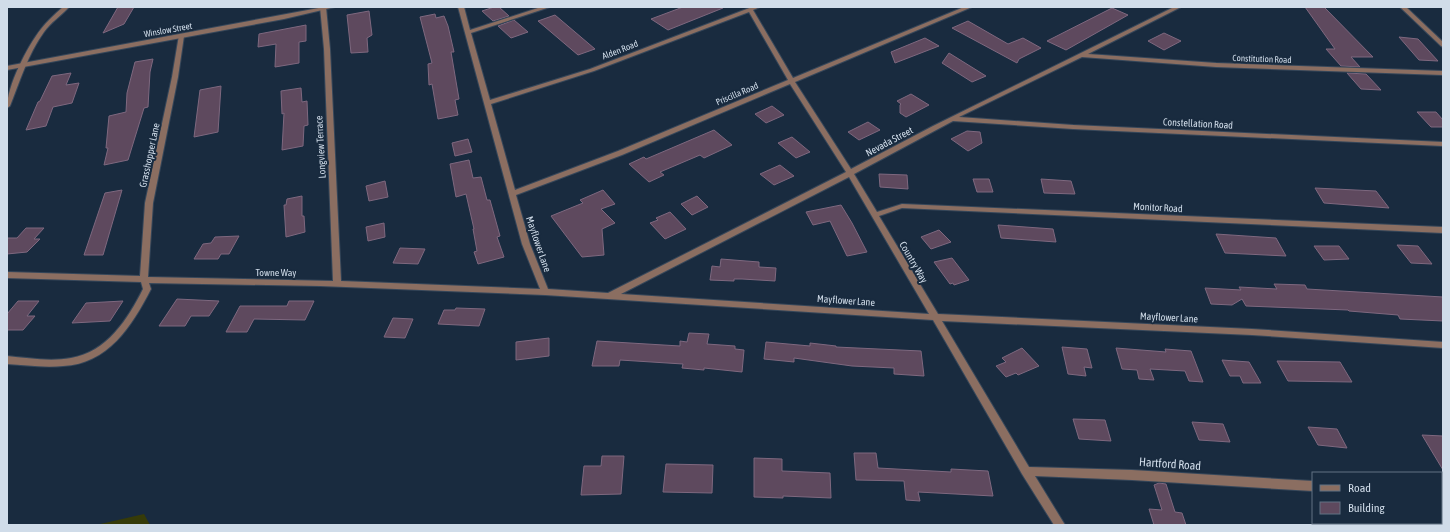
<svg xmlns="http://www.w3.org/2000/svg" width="1450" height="532" font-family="'Asap Condensed',sans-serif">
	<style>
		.green { fill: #363b08 }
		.building { fill: #5e495e; stroke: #7e687f }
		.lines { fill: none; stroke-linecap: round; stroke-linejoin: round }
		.minor-casing { stroke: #36475a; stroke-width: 2 }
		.tertiary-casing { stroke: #36475a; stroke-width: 2 }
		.minor { fill: #8b6e61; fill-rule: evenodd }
		.tertiary { fill: #8b6e61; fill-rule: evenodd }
		.labels { text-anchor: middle; stroke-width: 4; stroke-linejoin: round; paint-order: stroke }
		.far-street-label { font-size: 9px; fill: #d0dce9; stroke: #192b3f }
		.street-label { font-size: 10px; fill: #d0dce9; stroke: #192b3f }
		.near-street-label { font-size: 12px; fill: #d0dce9; stroke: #192b3f }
	</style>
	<rect width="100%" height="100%" fill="#192b3f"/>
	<path class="green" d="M144,514L150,525H96Z"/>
	<g class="building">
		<path d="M118,7H134L124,24L103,33Z"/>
		<path d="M494,7H499L509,16L493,21L482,11Z"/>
		<path d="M683,7H723V8L668,30L651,19Z"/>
		<path d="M1305,7H1324L1373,57H1351L1360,67L1341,66L1326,49H1335Z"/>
		<path d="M1112,8L1128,15L1066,50L1047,41Z"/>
		<path d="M369,11L372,35L367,38L368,52L351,53L347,15Z"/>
		<path d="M435,14L436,18L444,16L448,26L454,52H451L459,99L455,100L458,115L438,119L432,84L429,85L428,64L432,63L420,17Z"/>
		<path d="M555,15L595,49L578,55L538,21Z"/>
		<path d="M514,20L528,32L511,38L498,26Z"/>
		<path d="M968,21L1008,44L1023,38L1041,48L1019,59L1017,63L952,28Z"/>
		<path d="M306,25V41L299,42V63L275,67L276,44L258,47L259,34Z"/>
		<path d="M1164,33L1181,41L1164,50L1148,41Z"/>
		<path d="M1399,37L1418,39L1438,61L1419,60Z"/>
		<path d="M925,38L939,46L895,63L891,52Z"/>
		<path d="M949,53L986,76L972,82L942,63Z"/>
		<path d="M153,59L150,72L148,107L144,108L128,160L104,165L108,148H106L109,116L126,112L127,93L135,62Z"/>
		<path d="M71,73L66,85L79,83L72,103L53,107L46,126L26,130L38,102L40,101L52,76Z"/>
		<path d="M1347,73L1366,74L1381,90L1361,89Z"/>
		<path d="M221,86L218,132L194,137L200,90Z"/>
		<path d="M301,88L302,102L307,101L308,125L304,126L303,146L282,150L284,113L282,114L281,91Z"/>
		<path d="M911,94L929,105L906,117L900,113V105L901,104L897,101Z"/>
		<path d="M772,106L784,115L766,123L755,114Z"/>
		<path d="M1417,112H1436L1443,120V127H1431Z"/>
		<path d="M868,122L880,130L859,140L848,132Z"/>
		<path d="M714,130L732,145L704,158L700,155L660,172L664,175L649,182L629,164L644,157L646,159Z"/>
		<path d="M967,131L980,132L982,143L968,151L951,139Z"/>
		<path d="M792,137L810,152L796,158L778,143Z"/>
		<path d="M468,139L472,152L455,156L452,143Z"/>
		<path d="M469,160L473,178L481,177L487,200H490L500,236L497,237L504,257L478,264L474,252L477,251L473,229H474L466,194L456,197L450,164Z"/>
		<path d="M780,165L794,176L774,185L760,174Z"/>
		<path d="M879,174L907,175L908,189L880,187Z"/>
		<path d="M973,179H989L993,192H977Z"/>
		<path d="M1041,179L1071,181L1075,194L1044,193Z"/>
		<path d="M385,181L388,197L369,201L366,186Z"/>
		<path d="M1315,188L1376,191L1389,208L1324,203Z"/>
		<path d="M122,190L103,255H84L105,193Z"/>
		<path d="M603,190L615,204L601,209L615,223L602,229L604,255L582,257L551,216L583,203L580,200Z"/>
		<path d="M302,196V216H304L305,232L286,237L284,205H286L287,199Z"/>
		<path d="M697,196L708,207L692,215L681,204Z"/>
		<path d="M841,205L852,223L867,252L847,256L830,221L813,225L806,212Z"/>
		<path d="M670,212L686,229L665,239L650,223L658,220L656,218Z"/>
		<path d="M384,223L385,237L368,241L366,227Z"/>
		<path d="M998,225L1053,229L1056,242L1001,238Z"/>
		<path d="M26,228H44L34,239H40L27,252L7,254V238H17Z"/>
		<path d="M939,230L951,242L931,249L921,237Z"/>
		<path d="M1216,234L1276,238L1286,256L1225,253Z"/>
		<path d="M239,236L229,254H221L218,259H194L203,244L211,243L215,237Z"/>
		<path d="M1397,245L1418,246L1432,264L1411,263Z"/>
		<path d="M1314,246H1339L1349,259L1324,260Z"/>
		<path d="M400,248L425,249L418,264L393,263Z"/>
		<path d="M952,258L969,280L954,285L953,283L950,284L934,262Z"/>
		<path d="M721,259L759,262V267L776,268L775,281L742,279H734V281L710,280L712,266L720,267Z"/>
		<path d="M1274,284L1305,285L1307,289L1443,297V321L1400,319L1398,315L1349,311L1348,310L1246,306L1242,299L1232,305L1211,304L1205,288L1241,290L1239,287L1277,289Z"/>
		<path d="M177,299L219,301L209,316H191L185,326H159Z"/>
		<path d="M18,301H39L27,316H35L23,330H7V314Z"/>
		<path d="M123,301L110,321L72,323L86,303Z"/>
		<path d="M289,301H314L305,320L254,319L247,332H226L240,306H287Z"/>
		<path d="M456,308L485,309L479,326L438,324L444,310H455Z"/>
		<path d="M393,318L413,319L405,338L384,337Z"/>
		<path d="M689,333L709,334L707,344L735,346V349L744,350L742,372L704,368V370L682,368L683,364L620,360L619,366H592L597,341L680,346V341L687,342Z"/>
		<path d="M549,338V356L516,360V342Z"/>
		<path d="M766,342L810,346V343L836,346V347L921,351L924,376L894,374V368L852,366L794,358V362L764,359Z"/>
		<path d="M1062,347L1087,349L1092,368L1084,367L1086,376L1068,374Z"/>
		<path d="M1022,348L1039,366L1018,375L1016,373L1006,377L996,366L1006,362L1002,358Z"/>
		<path d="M1116,348L1166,352L1165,349L1191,351L1203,382L1189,381L1185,371L1150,369L1154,380L1139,379L1137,370L1122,369Z"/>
		<path d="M1222,360L1249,362L1261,383H1243L1240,376H1230Z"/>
		<path d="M1277,361L1340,362L1352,382L1288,381Z"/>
		<path d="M1073,419L1105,420L1111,441L1079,439Z"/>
		<path d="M1192,422L1223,424L1230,442L1199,440Z"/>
		<path d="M1308,427L1337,429L1347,448L1318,445Z"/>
		<path d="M1422,435L1443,436V470Z"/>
		<path d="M854,453H876L878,468L951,472V469L988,471L993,496L918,492L920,501L906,500L904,481L856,480Z"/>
		<path d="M602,456H624L621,494L581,495L584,466H601Z"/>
		<path d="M754,458L782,459V471L830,473L831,498L783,496V498L754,497Z"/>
		<path d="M666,464L713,465L712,493L663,492Z"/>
		<path d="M1159,483L1166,484L1175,512L1182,513L1186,525H1154L1149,509L1162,510L1154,485Z"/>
	</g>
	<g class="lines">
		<defs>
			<g id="minor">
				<path d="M63,7H69C61,16 51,22 44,32C28,54 20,81 10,106L7,108C7,86 27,47 41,29C47,21 55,14 63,7Z"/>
				<path d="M320,7H326L330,49L341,281L540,289L522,244L458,7H464L470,30L541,7H550L471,33L490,100L590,69L752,7H760L753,10L793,78L964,7H972L795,82L851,169L933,126L1174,7H1181L1088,54L1216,63L1443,71V75L1216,67L1082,57L959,117L1073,125L1443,142V146L1073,129L953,121L854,174L877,212L902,204L1443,227V233L902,208L879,216L938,314L1252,329L1443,342V348L1252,335L942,321L1029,467L1132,470L1313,481V491L1132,480L1035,476L1065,525H1054L1022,474L933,320L545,295L320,286L149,283L151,289C132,326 108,364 63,366C44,368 25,365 7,364V356C28,358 50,362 71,358C107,352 128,319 143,289L141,282L7,278V272L140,276L145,203L172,77L179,35L184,36L178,77L153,203L148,277L333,281L324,49ZM749,12L788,80L618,151L515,190L491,104L594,71ZM790,84L846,172L608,293L548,289L530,244L516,195L622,155ZM849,177L929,314L621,294Z"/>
				<path d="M1400,7H1406L1443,42V47L1441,46Z"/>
				<rect x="1441" y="489" width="2" height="10"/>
				<path d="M1389,523H1401L1402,525H1390Z"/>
			</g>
			<path id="tertiary" d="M324,7H335L284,19L7,70V66Z"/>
		</defs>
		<use href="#minor" class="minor-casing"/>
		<use href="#tertiary" class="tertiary-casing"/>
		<use href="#minor" class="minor"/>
		<use href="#tertiary" class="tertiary"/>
	</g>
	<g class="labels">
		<g class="far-street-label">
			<text transform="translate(168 30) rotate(-10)" y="3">Winslow Street</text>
			<text transform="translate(620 50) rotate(-21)" y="3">Alden Road</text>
			<text transform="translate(1262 59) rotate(2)" y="3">Constitution Road</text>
			<text transform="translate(737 94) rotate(-23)" y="3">Priscilla Road</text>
		</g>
		<g class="street-label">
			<text transform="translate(1198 123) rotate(3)" y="4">Constellation Road</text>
			<text transform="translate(889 141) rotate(-28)" y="4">Nevada Street</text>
			<text transform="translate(320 147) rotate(-93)" y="4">Longview Terrace</text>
			<text transform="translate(149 155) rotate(-78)" y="4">Grasshopper Lane</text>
			<text transform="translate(1158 207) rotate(3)" y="4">Monitor Road</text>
			<text transform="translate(539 244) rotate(71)" y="4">Mayflower Lane</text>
			<text transform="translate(914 262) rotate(60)" y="4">Country Way</text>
			<text x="276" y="276">Towne Way</text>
			<text transform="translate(846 300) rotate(4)" y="4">Mayflower Lane</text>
			<text transform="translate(1169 317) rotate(3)" y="4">Mayflower Lane</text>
		</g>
		<g class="near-street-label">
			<text transform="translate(1170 464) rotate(4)" y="4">Hartford Road</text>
		</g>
	</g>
	<rect width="1450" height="532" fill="none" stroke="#d0dce9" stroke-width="16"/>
	<rect x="1312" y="472" width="130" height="52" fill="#192b3f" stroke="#627283"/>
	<rect x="1320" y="485" width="20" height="6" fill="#8b6e61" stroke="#627283"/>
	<text x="1348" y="492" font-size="12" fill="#d0dce9">Road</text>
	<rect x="1320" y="502" width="20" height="12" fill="#5e495e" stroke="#627283"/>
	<text x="1348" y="512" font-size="12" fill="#d0dce9">Building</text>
</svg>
